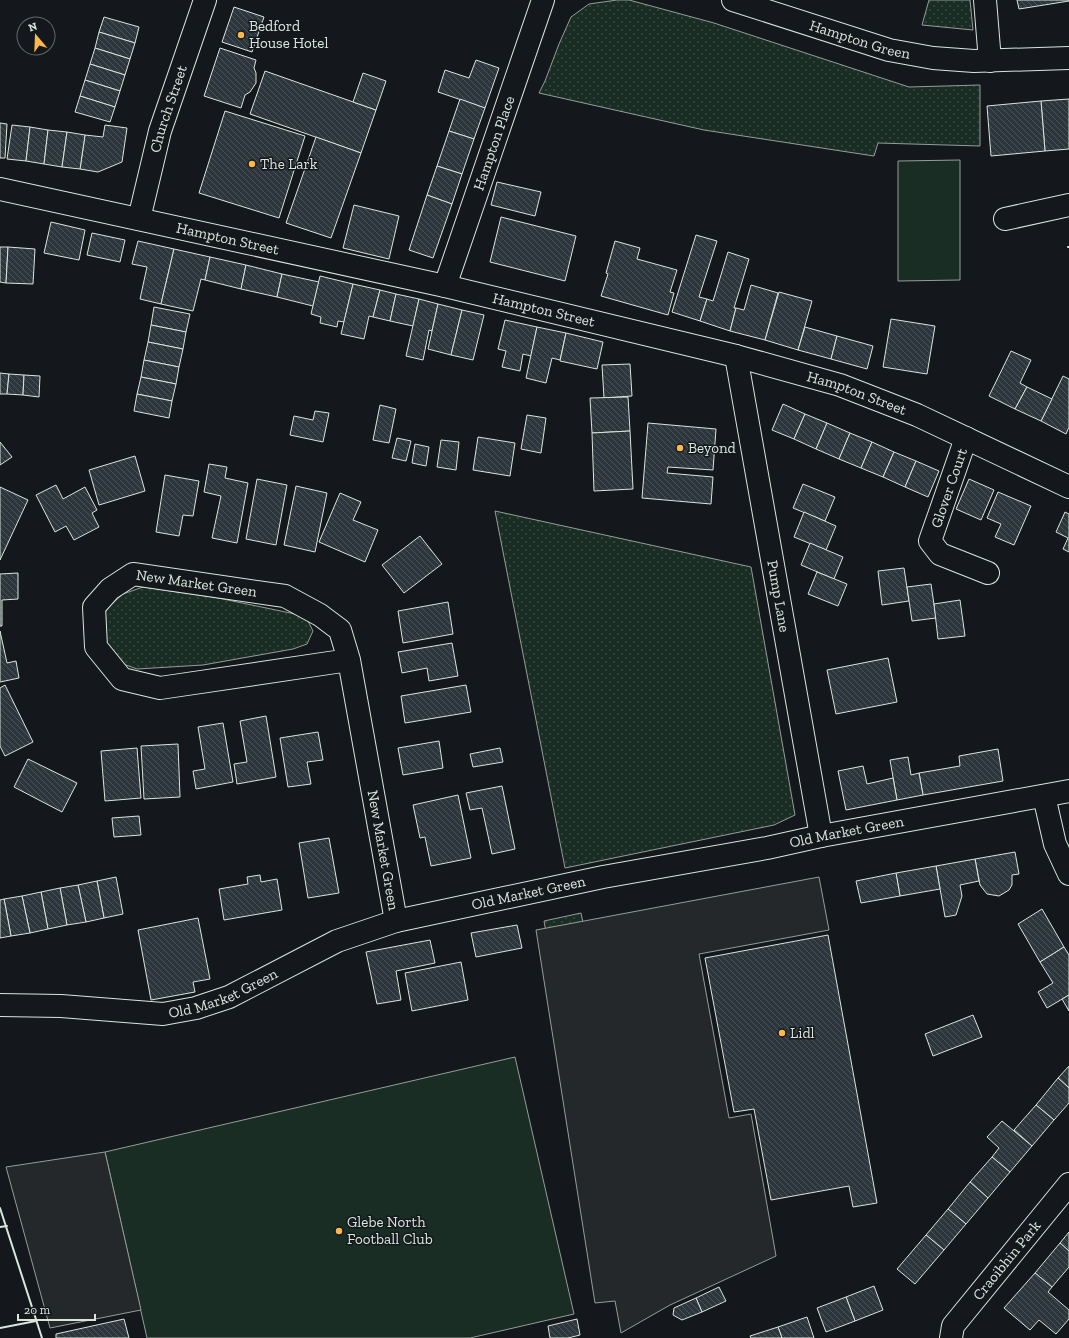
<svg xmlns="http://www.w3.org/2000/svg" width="1069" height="1338" font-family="'Zilla Slab',serif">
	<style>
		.grass { fill: url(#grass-dots); stroke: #939e99 }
		.garden { fill: #1a2d24; stroke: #939e99 }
		.parking { fill: #24282b; stroke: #939e99 }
		.building { fill: url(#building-back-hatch); stroke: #d8e6dc }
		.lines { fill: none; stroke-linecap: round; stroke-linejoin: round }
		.minor-casing { stroke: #d8e6dc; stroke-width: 24 }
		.tertiary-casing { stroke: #d8e6dc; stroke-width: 24 }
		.secondary-casing { stroke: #d8e6dc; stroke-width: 24 }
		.minor { stroke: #14181c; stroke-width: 22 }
		.tertiary { stroke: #14181c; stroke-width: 22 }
		.secondary { stroke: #14181c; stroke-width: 22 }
		.wall { stroke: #d8e6dc; stroke-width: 2 }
		.poi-dot { fill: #ffb74d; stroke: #14181c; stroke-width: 1.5 }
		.labels { text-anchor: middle; stroke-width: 3; stroke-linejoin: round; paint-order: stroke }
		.poi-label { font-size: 15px; fill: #d8e6dc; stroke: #14181c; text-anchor: start }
		.street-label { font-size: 15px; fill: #d8e6dc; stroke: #14181c }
	</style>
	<defs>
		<pattern id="grass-dots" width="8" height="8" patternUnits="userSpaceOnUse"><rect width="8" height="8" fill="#1a2d24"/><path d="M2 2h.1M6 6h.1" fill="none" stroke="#3b4b43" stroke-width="1.8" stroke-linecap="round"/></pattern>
		<pattern id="building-back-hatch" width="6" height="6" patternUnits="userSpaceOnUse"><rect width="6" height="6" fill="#2c363c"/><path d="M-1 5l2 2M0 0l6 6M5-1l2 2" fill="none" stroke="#4a5358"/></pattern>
	</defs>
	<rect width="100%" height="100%" fill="#14181c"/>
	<g class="grass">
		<path d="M617,0H629L714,23L909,87L980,85V146L878,143L874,156L704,130L539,93L545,81L559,44L571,17L589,4Z"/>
		<path d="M929,0H970L973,30L922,25Z"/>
		<path d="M495,511L751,567L795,815L774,825L565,868Z"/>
		<path d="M143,587L218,598L300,615L307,619L313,631L307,644L293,649L203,665L137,669L123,664L108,648L102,621L107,608L123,594Z"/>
		<path d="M581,913L585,932L547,938L544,921Z"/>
	</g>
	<g class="garden">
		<path d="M960,160V280L898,281V161Z"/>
		<path d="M515,1057L574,1314L470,1338H147L105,1152Z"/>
	</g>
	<g class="parking">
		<path d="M819,877L829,930L699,954L729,1118L751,1114L776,1256L670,1305L621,1333L615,1301L595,1303L536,930Z"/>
		<path d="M105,1152L141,1310L50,1328L6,1167Z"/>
	</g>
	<g class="building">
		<path d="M1017,0H1069V1L1019,9Z"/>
		<path d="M234,7L264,17L252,52L222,42Z"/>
		<path d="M104,17L139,27L135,43L99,32Z"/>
		<path d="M99,32L135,43L130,59L95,48Z"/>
		<path d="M95,48L130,59L125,75L90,64Z"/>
		<path d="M220,48L256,60L254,68L256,73V83L250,92L245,95L241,108L204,96Z"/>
		<path d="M476,60L499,68L485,108L438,92L445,70L469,78Z"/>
		<path d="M90,64L125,75L120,91L85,80Z"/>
		<path d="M265,71L376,110L361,153L250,114Z"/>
		<path d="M363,73L386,81L376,110L353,102Z"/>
		<path d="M85,80L120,91L115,107L80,96Z"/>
		<path d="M80,96L115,107L110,122L75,112Z"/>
		<path d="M460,99L485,108L474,139L449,131Z"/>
		<path d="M1069,99V149L1045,151L1041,101Z"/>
		<path d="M1041,101L1045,151L991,156L987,106Z"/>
		<path d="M225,111L305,136L279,218L199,193Z"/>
		<path d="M0,123L7,124L5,158H0Z"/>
		<path d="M12,125L30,127L26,161L7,159Z"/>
		<path d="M105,125L127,128L122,162L98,172L80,169L85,135L103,137Z"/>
		<path d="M30,127L48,130L44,164L26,161Z"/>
		<path d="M48,130L67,132L62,167L44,164Z"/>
		<path d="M449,131L474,139L462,174L437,166Z"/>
		<path d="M67,132L85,135L80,169L62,167Z"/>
		<path d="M316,137L361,153L331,238L286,223Z"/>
		<path d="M437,166L462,174L452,204L427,195Z"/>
		<path d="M497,182L541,192L535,216L491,205Z"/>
		<path d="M427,195L452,204L433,258L409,250Z"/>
		<path d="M354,205L399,216L389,259L343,248Z"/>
		<path d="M501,217L576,236L565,281L490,262Z"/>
		<path d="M51,222L85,230L79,260L44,253Z"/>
		<path d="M92,233L125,240L120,262L87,255Z"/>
		<path d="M696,235L717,241L699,297L707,299L700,321L672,312Z"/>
		<path d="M138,241L174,249L161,304L140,299L147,267L132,264Z"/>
		<path d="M615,241L640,248L637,259L677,270L670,292L674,293L668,315L601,296L608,274L606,273Z"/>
		<path d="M0,247H8L6,283L0,282Z"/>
		<path d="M8,247L35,249L33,284L6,283Z"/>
		<path d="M174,249L210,257L205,280L201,279L193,311L161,304Z"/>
		<path d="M728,252L749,259L734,308H736L730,331L700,321L707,299L713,301Z"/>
		<path d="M210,257L246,265L241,289L205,280Z"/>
		<path d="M246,265L282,274L277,297L241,289Z"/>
		<path d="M282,274L319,282L313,306L277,297Z"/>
		<path d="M320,276L353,284L344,322L338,321L337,327L320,323L321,317L311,314Z"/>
		<path d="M353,284L380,290L373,317L369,316L364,339L341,334Z"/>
		<path d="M751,285L778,293L765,340L730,331L736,308L744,310Z"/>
		<path d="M380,290L396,294L390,321L373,317Z"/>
		<path d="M779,292L812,301L798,350L765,340Z"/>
		<path d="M396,294L419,299L413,326L390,321Z"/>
		<path d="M419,299L438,304L432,331L429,330L423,360L406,356Z"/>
		<path d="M438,304L462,310L451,355L428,349Z"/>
		<path d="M154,307L190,314L186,332L151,325Z"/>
		<path d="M462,310L484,315L473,360L451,355Z"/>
		<path d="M891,319L935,326L927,374L883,367Z"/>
		<path d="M505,320L537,327L531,356L523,354L520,371L502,367L506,351L498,349Z"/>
		<path d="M151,325L186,332L183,349L148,342Z"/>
		<path d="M537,327L566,333L560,360L552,358L546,383L526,378Z"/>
		<path d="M805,327L837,336L831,359L798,350Z"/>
		<path d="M566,333L603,342L597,369L560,361Z"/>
		<path d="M837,336L873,346L867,369L831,359Z"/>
		<path d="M148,342L183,349L179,367L144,360Z"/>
		<path d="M1011,351L1031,360L1020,383L1027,387L1015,409L989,396Z"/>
		<path d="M144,360L179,367L176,384L141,377Z"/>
		<path d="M630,364L632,396L604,398L602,365Z"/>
		<path d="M0,373L9,374L7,394H0Z"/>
		<path d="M9,374L24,375L23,395L7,394Z"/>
		<path d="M24,375L40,376L39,397L23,395Z"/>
		<path d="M1063,376L1069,379V427L1066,434L1041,421Z"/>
		<path d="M141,377L176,384L172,401L137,394Z"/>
		<path d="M1027,387L1052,399L1041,421L1015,409Z"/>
		<path d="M137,394L172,401L169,418L134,411Z"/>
		<path d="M628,397L630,431L592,433L590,398Z"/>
		<path d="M783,404L805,414L794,439L772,430Z"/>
		<path d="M380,405L396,409L389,443L373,440Z"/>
		<path d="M315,411L329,413L323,442L290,435L294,416L313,420Z"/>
		<path d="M805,414L827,423L816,449L794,439Z"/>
		<path d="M527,415L546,418L541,453L521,449Z"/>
		<path d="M648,423L716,429L713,470L668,467L667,473L713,477L711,504L642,498Z"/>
		<path d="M827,423L850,433L839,459L816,449Z"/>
		<path d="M630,431L633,489L594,491L592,433Z"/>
		<path d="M850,433L872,442L861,468L839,459Z"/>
		<path d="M478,437L515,443L510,476L473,470Z"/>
		<path d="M397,438L411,441L406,461L392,458Z"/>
		<path d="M441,440L459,442L456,470L437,467Z"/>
		<path d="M0,442L12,457L0,465Z"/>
		<path d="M872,442L894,452L883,477L861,468Z"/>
		<path d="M415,444L429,447L426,466L412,463Z"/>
		<path d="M894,452L916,461L905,487L883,477Z"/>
		<path d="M135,456L145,491L99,505L89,470Z"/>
		<path d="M916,461L939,471L928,497L905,487Z"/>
		<path d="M209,464L227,467L225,478L248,483L237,543L212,538L221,496L204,492Z"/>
		<path d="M165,475L199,481L193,516L183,515L179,536L156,532Z"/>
		<path d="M257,479L287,485L276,545L246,539Z"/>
		<path d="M969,479L994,490L981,520L956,509Z"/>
		<path d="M803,484L835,497L825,521L793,508Z"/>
		<path d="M56,485L63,499L85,487L97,510L92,513L99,527L74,540L66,526L55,532L36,495Z"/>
		<path d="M296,486L327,493L315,552L284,545Z"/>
		<path d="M0,487L28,500L0,560Z"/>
		<path d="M998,492L1031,506L1014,545L995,537L1001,524L987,518Z"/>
		<path d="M340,493L361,502L353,520L378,530L365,562L319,542Z"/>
		<path d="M804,512L836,526L826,550L794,537Z"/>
		<path d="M1065,512L1069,514V552L1063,549L1068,538L1056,532Z"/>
		<path d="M420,536L442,564L404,593L382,565Z"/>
		<path d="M810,543L843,557L834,579L801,565Z"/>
		<path d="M904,568L909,601L882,605L878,571Z"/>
		<path d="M817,572L847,584L838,606L808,594Z"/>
		<path d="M18,573V599L2,600V626H0V574Z"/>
		<path d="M931,584L936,618L912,621L907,587Z"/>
		<path d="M960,600L965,636L938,639L934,604Z"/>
		<path d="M448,602L453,634L403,643L398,611Z"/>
		<path d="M0,631L7,663L16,661L19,678L0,682Z"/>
		<path d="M452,643L458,676L429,681L427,668L402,673L398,652Z"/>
		<path d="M888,658L897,702L836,714L827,670Z"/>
		<path d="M5,685L33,742L5,756L0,746V688Z"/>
		<path d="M466,685L471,712L405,723L401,696Z"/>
		<path d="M266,716L276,777L237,784L234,764L247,762L240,721Z"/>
		<path d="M223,723L233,782L196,789L193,771L205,769L198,727Z"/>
		<path d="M318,732L323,760L307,762L311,784L288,787L280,738Z"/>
		<path d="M439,741L443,768L403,775L398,748Z"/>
		<path d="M178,744L180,797L144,799L141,746Z"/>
		<path d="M137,748L141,798L105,801L101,751Z"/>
		<path d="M500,748L503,762L473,767L470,754Z"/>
		<path d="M998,749L1003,781L923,795L919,773L960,766L959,756Z"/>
		<path d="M908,757L911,775L919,773L923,795L897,800L890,760Z"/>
		<path d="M28,759L77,783L62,812L14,787Z"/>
		<path d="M863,766L867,784L893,778L897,800L846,810L838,771Z"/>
		<path d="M502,786L515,849L492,854L482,808L470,810L466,793Z"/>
		<path d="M458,795L471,858L431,866L425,837L420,838L413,805Z"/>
		<path d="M139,816L141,835L114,837L112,818Z"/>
		<path d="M329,838L339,893L308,898L299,843Z"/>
		<path d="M1015,852L1019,874L1012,875V885L1009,890L999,896L987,894L980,885L975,859Z"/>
		<path d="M975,859L979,881L960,885L962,896L956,915L945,917L936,866Z"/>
		<path d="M936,866L940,889L900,896L896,873Z"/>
		<path d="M896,873L900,896L861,903L856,881Z"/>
		<path d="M260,875L261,882L277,879L282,910L224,920L219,889L248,884L247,877Z"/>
		<path d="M116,877L123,914L104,918L97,881Z"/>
		<path d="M97,881L104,918L86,922L78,885Z"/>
		<path d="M78,885L86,922L67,925L60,888Z"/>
		<path d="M60,888L67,925L48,929L41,892Z"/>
		<path d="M41,892L48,929L30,933L22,896Z"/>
		<path d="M22,896L30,933L11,936L4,899Z"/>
		<path d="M4,899L11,936L0,938V900Z"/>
		<path d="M1042,909L1064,947L1040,962L1018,924Z"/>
		<path d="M198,918L210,979L193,982L195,992L151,1000L138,930Z"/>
		<path d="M517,925L522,948L476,957L471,933Z"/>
		<path d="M828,935L877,1203L853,1207L849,1186L771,1200L754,1109L734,1112L705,958Z"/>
		<path d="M430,940L435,963L396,971L401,1000L377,1004L366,952Z"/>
		<path d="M1064,947L1069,955V995L1047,1008L1038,992L1053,983L1040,962Z"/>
		<path d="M461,962L468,1000L412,1011L405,973Z"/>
		<path d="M1069,995V1011L1062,999Z"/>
		<path d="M973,1015L982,1037L933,1056L925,1034Z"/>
		<path d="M1069,1066V1088L1058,1078Z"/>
		<path d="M1058,1078L1069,1088V1103L1054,1120L1036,1105Z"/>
		<path d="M1036,1105L1054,1120L1032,1146L1014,1130Z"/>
		<path d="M1002,1121L1032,1146L1010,1172L992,1157L999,1148L987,1137Z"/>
		<path d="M992,1157L1010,1172L988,1198L970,1182Z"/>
		<path d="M970,1182L988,1198L966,1224L948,1209Z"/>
		<path d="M948,1209L966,1224L944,1250L926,1235Z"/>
		<path d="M1069,1232V1251L1060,1243Z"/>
		<path d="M926,1235L944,1250L915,1284L897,1269Z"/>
		<path d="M1060,1243L1069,1251V1267L1052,1287L1035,1273Z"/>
		<path d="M1035,1273L1052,1287L1048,1292L1069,1310V1319L1056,1334L1039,1320L1030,1330L1004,1308Z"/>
		<path d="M874,1286L883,1310L855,1321L846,1297Z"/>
		<path d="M719,1287L726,1301L702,1312L696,1298Z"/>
		<path d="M846,1297L855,1321L826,1332L817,1308Z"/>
		<path d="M696,1298L702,1312L682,1320L673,1315L674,1308Z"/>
		<path d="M807,1317L814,1338H782L778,1327Z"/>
		<path d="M124,1319L129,1338H56V1334Z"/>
		<path d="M577,1319L580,1335L568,1338H550L548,1326Z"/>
		<path d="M778,1327L782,1338H751L750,1336Z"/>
	</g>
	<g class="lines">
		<defs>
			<g id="minor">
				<path id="s1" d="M733,0L889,50L933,58L974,61L1069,58"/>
				<path d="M985,0L990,61"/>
				<path id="s2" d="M139,219L160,131L205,0"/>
				<path d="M1005,219L1069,205"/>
				<path id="s3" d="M445,286L543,0"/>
				<path id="s4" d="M736,356L821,836"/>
				<path d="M966,438L930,541L940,554L988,573"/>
				<path id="s5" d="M349,660L160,688L122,679L96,647L94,607L110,589L133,574L285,596L320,615L340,630L349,660L396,921"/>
				<path d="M1044,796L1055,844L1069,874"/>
				<path id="s6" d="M951,1338L953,1326L1069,1184"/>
			</g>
			<g id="tertiary">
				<path id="s7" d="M0,189L445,286L736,356L840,385L917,415L1069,487"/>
			</g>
			<g id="secondary">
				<path id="s8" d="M0,1005L61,1006L163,1014L196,1008L229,997L337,941L396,921L603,877L767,848L821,836L1069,791"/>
			</g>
		</defs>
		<use href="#minor" class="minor-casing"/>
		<use href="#tertiary" class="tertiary-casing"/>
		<use href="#secondary" class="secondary-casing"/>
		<use href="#minor" class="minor"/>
		<use href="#tertiary" class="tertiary"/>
		<use href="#secondary" class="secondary"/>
		<g class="wall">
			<path d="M1068,247H1069"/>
			<path d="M0,1208L42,1338"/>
			<path d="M0,1227L7,1226"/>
			<path d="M0,1328L36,1321"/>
		</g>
	</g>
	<g class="poi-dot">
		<circle cx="241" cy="35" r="4"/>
		<circle cx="252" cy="164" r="4"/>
		<circle cx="680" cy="448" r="4"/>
		<circle cx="782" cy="1033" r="4"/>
		<circle cx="339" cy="1231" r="4"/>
	</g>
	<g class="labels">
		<g class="poi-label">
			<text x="249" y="31">Bedford<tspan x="249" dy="17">House Hotel</tspan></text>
			<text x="260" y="169">The Lark</text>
			<text x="688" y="453">Beyond</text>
			<text x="790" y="1038">Lidl</text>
			<text x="347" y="1227">Glebe North<tspan x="347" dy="17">Football Club</tspan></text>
		</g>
		<g class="street-label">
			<text dy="5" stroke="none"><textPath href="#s1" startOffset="133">Hampton Green</textPath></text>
			<text dy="5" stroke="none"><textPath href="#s2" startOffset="114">Church Street</textPath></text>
			<text dy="5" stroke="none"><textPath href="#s3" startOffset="151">Hampton Place</textPath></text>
			<text dy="5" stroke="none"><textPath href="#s7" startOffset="233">Hampton Street</textPath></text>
			<text dy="5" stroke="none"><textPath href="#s7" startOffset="557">Hampton Street</textPath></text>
			<text dy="5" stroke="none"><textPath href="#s7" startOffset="881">Hampton Street</textPath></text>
			<text transform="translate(949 488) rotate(-71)" y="5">Glover Court</text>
			<text dy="5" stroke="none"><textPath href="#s5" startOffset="427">New Market Green</textPath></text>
			<text dy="5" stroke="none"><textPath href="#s4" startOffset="244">Pump Lane</textPath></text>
			<text dy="5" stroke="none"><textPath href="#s8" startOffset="875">Old Market Green</textPath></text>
			<text dy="5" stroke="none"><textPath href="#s5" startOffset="806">New Market Green</textPath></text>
			<text dy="5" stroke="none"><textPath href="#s8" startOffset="551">Old Market Green</textPath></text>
			<text dy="5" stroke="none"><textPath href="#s8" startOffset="227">Old Market Green</textPath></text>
			<text dy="5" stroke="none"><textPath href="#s6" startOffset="97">Craoibhin Park</textPath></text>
		</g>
	</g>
	<g transform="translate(36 36) rotate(341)"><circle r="19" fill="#14181c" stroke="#626a69"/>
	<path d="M0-3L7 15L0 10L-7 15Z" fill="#ffb74d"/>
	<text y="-6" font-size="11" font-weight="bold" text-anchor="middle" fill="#d8e6dc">N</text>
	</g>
	<path d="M18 1314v6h77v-6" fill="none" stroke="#d8e6dc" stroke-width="2"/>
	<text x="24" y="1314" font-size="12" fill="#d8e6dc" stroke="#14181c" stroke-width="3" paint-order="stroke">20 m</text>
</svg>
